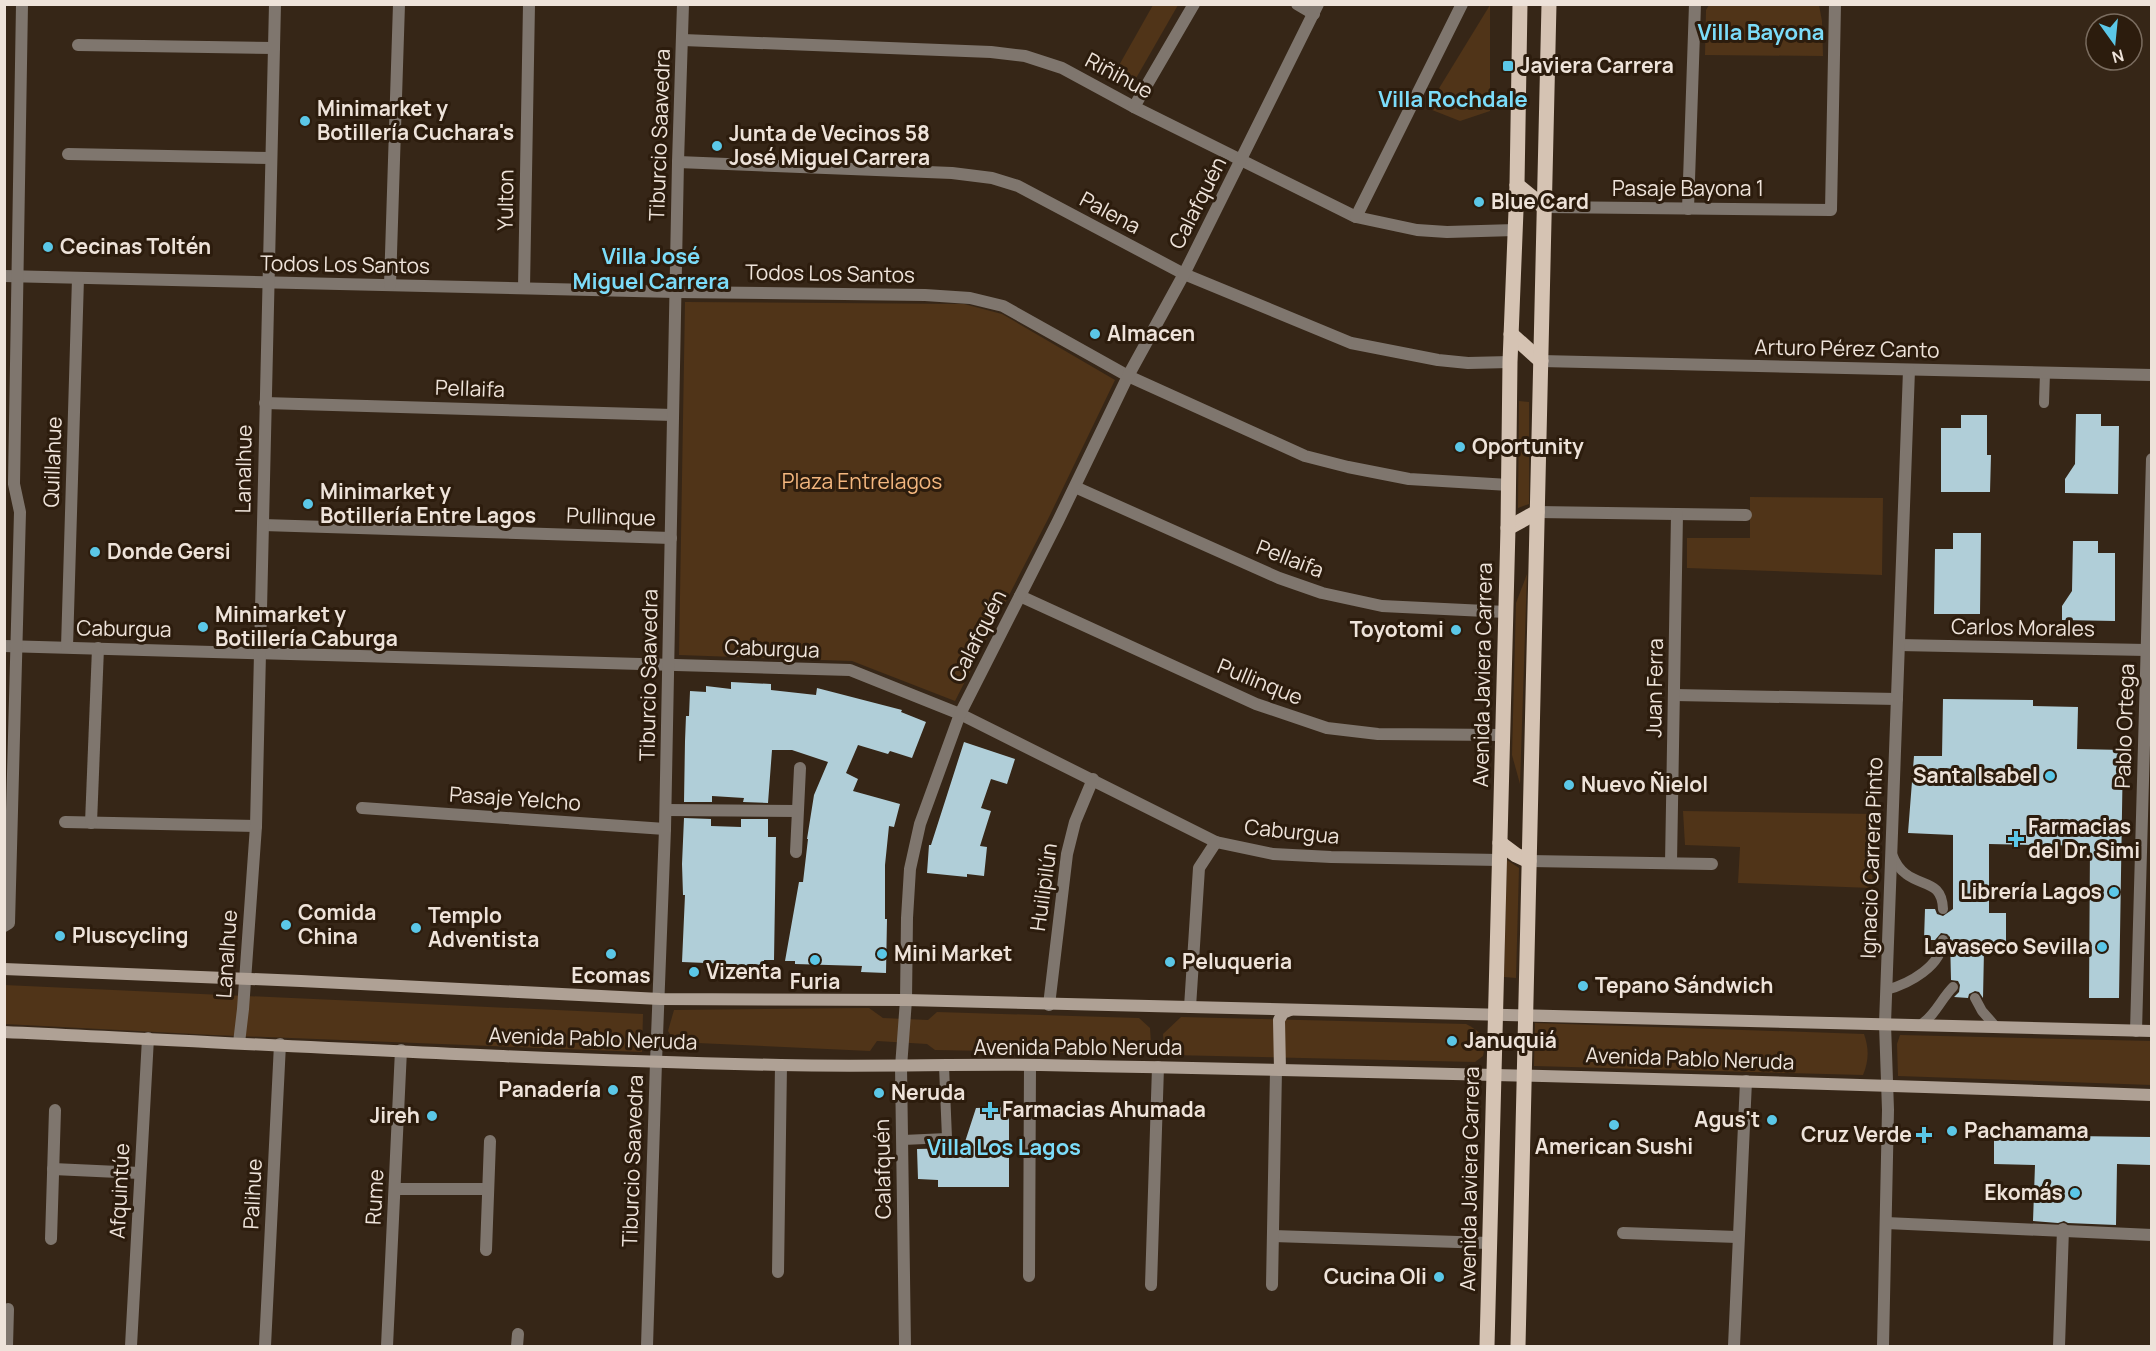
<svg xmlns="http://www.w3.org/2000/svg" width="2156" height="1351" font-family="Manrope,sans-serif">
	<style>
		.green { fill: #503418 }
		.building { fill: #b0ced8 }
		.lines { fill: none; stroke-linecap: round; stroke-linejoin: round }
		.lane { stroke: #7f766e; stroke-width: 10 }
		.street { stroke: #7f766e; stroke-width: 12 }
		.secondary { stroke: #afa195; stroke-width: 12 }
		.primary { stroke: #d5c3b3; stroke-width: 15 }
		.poi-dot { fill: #5bc7e7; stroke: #2c1c0d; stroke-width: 2 }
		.labels { text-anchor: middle; stroke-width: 6; stroke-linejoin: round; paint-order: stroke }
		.poi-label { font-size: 21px; font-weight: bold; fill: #eee3da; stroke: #2c1c0d; text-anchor: start }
		.street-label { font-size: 21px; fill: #eee3da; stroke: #2c1c0d }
		.park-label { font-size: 21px; fill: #f4b77f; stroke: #2c1c0d }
		.neighbourhood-label { font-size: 22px; font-weight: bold; fill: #7bdcf9; stroke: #2c1c0d }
	</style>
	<rect width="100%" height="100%" fill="#362617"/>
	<g class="green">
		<path d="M1153,5H1178L1131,87L1113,76Z"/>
		<path d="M1490,5V111L1460,121L1427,108Z"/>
		<path d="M1709,5H1819L1822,21L1823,56L1705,55L1706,10Z"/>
		<path d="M685,302L964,304L1002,314L1115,380L1049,517L955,701L852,661L679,655Z"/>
		<path d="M1519,401L1529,402V504L1518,508Z"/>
		<path d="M1750,497L1883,498L1882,575L1687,568V538H1750Z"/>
		<path d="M1527,574L1520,784L1512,755L1516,603Z"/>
		<path d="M1683,811L1874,814L1872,888L1738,883L1740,847L1685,845Z"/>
		<path d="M1507,860L1519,868L1516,978L1504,977Z"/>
		<path d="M4,985L643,1014L642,1052L213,1035L5,1024Z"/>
		<path d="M869,1008L883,1018L928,1020L937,1012L1139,1018L1150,1028L1151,1043L1141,1054L935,1050L927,1044L877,1041L870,1051L675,1042L668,1031L674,1010Z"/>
		<path d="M1181,1017L1466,1024C1482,1032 1487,1039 1483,1056L1475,1062L1170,1055L1164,1048L1163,1034Z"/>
		<path d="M1535,1023L1864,1034C1869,1048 1869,1061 1863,1075L1534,1066Z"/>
		<path d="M1900,1035L2151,1041V1085L1898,1076L1897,1044Z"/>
	</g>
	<g class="building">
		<path d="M2076,414H2101V426H2119L2118,494L2065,493V479L2075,464Z"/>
		<path d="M1961,415H1987V455H1991L1990,492H1941V428H1961Z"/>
		<path d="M1953,533H1981L1980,614H1934L1935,549H1953Z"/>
		<path d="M2073,541H2098V553H2115V621L2062,620V606L2072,591Z"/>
		<path d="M731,682L771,684V690L816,695L817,688L902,710L901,712L926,722L912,758L890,751L888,754L858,745L846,773L858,779L853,791L900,804L894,827L889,826L885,865V919H887L886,973L861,972L862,966L795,964V961H785L799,882H803L808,839H807L814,795L828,762L792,750H772L768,803L743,802L744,798L712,796V802H684L685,741L686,716H689L690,691L706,692V686L731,689Z"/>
		<path d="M1943,699L2033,700V706L2078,707L2077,749L2123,750L2119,998H2089L2090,846L1989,844V913H2006V950H1984L1983,998L1979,992L1975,991L1969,994L1968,998L1954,997L1959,992L1960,985L1958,981L1951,980L1950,937L1947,934L1941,933L1935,940H1924L1925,909H1935L1937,914L1943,916L1953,909V835L1908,833L1914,756H1942Z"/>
		<path d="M964,742L1015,759L1007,784L991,779L981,808L991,811L980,846L987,847L984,876L967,874V877L927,873L929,845H931Z"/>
		<path d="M684,818L711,819V826L741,827V819H768V837H776L774,960H764V971L730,970V964L682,962L685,895H683L682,864Z"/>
		<path d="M1009,1107V1187H938V1180L918,1179L917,1149L963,1148L976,1108Z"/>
		<path d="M1994,1135L2151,1137V1165L2117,1164L2116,1225L2068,1223L2064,1221L2058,1223L2033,1221L2035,1165L1994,1164Z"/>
	</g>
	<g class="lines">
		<g class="lane">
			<path d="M2044,403L2045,373"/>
			<path d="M1892,854C1895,862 1899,869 1906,874C1923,887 1942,881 1943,909"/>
			<path d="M1886,990C1909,984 1942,966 1943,940"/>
			<path d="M1975,998L1982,1011L1996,1027"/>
			<path d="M1920,1025C1935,1016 1941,999 1953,987"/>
			<path d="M903,1140L947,1138L944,1066"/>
		</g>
		<g class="street">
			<path d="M1297,4L1314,14"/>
			<path d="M683,40L991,52L1025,56L1062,68L1134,107L1356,217L1417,230L1447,232L1515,230"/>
			<path d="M78,45L274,48"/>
			<path d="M1134,107L1194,4"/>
			<path d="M68,154L271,158"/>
			<path d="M678,162L952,173L992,178L1018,186L1184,274L1351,343L1438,360L1468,363L1510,362"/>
			<path d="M1544,207L1831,210L1835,4"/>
			<path d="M1688,209L1695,4"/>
			<path d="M1356,217L1462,4"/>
			<path d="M4,276L675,292L925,295L970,298L1003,306L1128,376L1305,456L1348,467L1409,479L1509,485"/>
			<path d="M390,285L399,4"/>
			<path d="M524,288L529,4"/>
			<path d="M1541,361L2152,375"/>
			<path d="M265,403L673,415"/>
			<path d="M1075,487L1279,578L1322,593L1382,606L1506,612"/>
			<path d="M1537,512L1746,515"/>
			<path d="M263,525L671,538"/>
			<path d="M1020,596L1256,704L1327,728L1378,734L1502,735"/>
			<path d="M1899,645L2146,650"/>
			<path d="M4,646L850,670L960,714L1216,842L1273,854L1331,857L1499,860"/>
			<path d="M67,647L78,278"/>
			<path d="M1674,695L1897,699"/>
			<path d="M362,808L665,829"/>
			<path d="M666,810L797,811"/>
			<path d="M65,822L256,826"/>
			<path d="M91,823L98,648"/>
			<path d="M796,852L800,768"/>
			<path d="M1529,861L1712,864"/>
			<path d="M1671,863L1677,514"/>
			<path d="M4,926L9,923L20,512L14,484L22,4"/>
			<path d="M1049,1005L1067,854L1075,822L1093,779"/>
			<path d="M1190,1007L1199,868L1216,842"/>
			<path d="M2136,1031L2152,459"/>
			<path d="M239,1043L243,1009L256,826L275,4"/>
			<path d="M53,1169L140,1173"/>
			<path d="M395,1189H488"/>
			<path d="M1886,1223L2152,1235"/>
			<path d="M1623,1233L1737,1237"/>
			<path d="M1273,1236L1489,1243"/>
			<path d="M51,1239L55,1110"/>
			<path d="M486,1250L490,1141"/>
			<path d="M778,1272L781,1065"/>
			<path d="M1029,1276L1030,1065"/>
			<path d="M1151,1285L1158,1067"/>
			<path d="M1272,1285L1276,1070"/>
			<path d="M7,1346L8,1309"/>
			<path d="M131,1346L148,1038"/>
			<path d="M265,1346L280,1044"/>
			<path d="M387,1346L401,1050"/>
			<path d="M517,1346L518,1334"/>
			<path d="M647,1346L656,1062L665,829L678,162L683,4"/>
			<path d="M905,1346L901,1067L906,1000L907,918L910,869L920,824L960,714L1058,521L1128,376L1184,274L1318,4"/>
			<path d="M1734,1346L1746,1081"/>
			<path d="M1883,1346L1888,1110L1885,1024L1909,370"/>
			<path d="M2059,1346L2063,1229"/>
		</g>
		<g class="secondary">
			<path d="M4,969L301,981L660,999L906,1000L2152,1031"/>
			<path d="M4,1032C263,1044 522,1060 781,1065C867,1067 954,1064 1040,1065C1411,1072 1781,1081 2152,1095"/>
			<path d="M1280,1070L1279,1020L1283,1013L1290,1010"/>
		</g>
		<g class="primary">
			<path d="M1517,185L1544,207"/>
			<path d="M1511,334L1541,361"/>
			<path d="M1508,528L1537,512"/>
			<path d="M1500,843L1516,855L1529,861"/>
			<path d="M1487,1346L1508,528L1510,362L1517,185L1520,4"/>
			<path d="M1518,1346L1549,4"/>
		</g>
	</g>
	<g class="poi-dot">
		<rect x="1502" y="60" width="12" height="12" rx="3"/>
		<circle cx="305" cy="121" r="6"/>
		<circle cx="717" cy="146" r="6"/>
		<circle cx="1479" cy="202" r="6"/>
		<circle cx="48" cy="247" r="6"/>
		<circle cx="1095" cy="334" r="6"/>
		<circle cx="1460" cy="447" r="6"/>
		<circle cx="308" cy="504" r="6"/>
		<circle cx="95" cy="552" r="6"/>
		<circle cx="203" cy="627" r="6"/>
		<circle cx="1456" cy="630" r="6"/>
		<circle cx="2050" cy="776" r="6"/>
		<circle cx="1569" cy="785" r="6"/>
		<path d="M2013 830h6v6h6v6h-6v6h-6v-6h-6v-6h6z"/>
		<circle cx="2114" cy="892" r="6"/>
		<circle cx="286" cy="925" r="6"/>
		<circle cx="416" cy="928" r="6"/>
		<circle cx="60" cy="936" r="6"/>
		<circle cx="2102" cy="947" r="6"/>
		<circle cx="611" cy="954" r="6"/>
		<circle cx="882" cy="954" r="6"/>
		<circle cx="815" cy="960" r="6"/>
		<circle cx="1170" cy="962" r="6"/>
		<circle cx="694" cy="972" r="6"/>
		<circle cx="1583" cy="986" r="6"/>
		<circle cx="1452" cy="1041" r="6"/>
		<circle cx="613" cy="1090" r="6"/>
		<circle cx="879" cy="1093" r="6"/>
		<path d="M987 1101h6v6h6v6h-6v6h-6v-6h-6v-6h6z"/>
		<circle cx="432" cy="1116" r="6"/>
		<circle cx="1772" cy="1120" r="6"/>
		<circle cx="1614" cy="1125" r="6"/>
		<circle cx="1952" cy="1131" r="6"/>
		<path d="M1921 1126h6v6h6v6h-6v6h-6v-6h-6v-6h6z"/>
		<circle cx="2075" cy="1193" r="6"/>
		<circle cx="1439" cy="1277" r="6"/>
	</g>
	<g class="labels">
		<g class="poi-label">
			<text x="1520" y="73">Javiera Carrera</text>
			<text x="317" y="116">Minimarket y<tspan x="317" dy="24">Botillería Cuchara's</tspan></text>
			<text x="729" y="141">Junta de Vecinos 58<tspan x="729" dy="24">José Miguel Carrera</tspan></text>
			<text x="1491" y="209">Blue Card</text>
			<text x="60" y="254">Cecinas Toltén</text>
			<text x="1107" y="341">Almacen</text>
			<text x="1472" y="454">Oportunity</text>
			<text x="320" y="499">Minimarket y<tspan x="320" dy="24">Botillería Entre Lagos</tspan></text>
			<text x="107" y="559">Donde Gersi</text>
			<text x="215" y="622">Minimarket y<tspan x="215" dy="24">Botillería Caburga</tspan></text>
			<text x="1444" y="637" text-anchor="end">Toyotomi</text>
			<text x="2038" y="783" text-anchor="end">Santa Isabel</text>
			<text x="1581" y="792">Nuevo Ñielol</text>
			<text x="2028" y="834">Farmacias<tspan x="2028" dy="24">del Dr. Simi</tspan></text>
			<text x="2102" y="899" text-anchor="end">Librería Lagos</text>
			<text x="298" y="920">Comida<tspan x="298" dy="24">China</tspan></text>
			<text x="428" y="923">Templo<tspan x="428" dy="24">Adventista</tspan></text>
			<text x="72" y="943">Pluscycling</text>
			<text x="2090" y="954" text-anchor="end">Lavaseco Sevilla</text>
			<text x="894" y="961">Mini Market</text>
			<text x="1182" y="969">Peluqueria</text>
			<text x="706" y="979">Vizenta</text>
			<text x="611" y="983" text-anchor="middle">Ecomas</text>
			<text x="815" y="989" text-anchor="middle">Furia</text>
			<text x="1595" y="993">Tepano Sándwich</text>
			<text x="1464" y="1048">Januquiá</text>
			<text x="601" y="1097" text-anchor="end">Panadería</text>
			<text x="891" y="1100">Neruda</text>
			<text x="1002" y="1117">Farmacias Ahumada</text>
			<text x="420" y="1123" text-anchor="end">Jireh</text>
			<text x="1760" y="1127" text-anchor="end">Agus't</text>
			<text x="1964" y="1138">Pachamama</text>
			<text x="1912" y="1142" text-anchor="end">Cruz Verde</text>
			<text x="1614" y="1154" text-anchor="middle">American Sushi</text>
			<text x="2063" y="1200" text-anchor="end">Ekomás</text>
			<text x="1427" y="1284" text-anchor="end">Cucina Oli</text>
		</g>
		<g class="street-label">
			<text transform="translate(1119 76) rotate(28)" y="7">Riñihue</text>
			<text transform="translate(660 135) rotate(-88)" y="7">Tiburcio Saavedra</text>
			<text x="1688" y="196">Pasaje Bayona 1</text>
			<text transform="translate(506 200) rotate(-89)" y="7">Yulton</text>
			<text transform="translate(1198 203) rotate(-63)" y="7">Calafquén</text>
			<text transform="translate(1110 213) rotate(28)" y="7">Palena</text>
			<text transform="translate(345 265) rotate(1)" y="7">Todos Los Santos</text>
			<text transform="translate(830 274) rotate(1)" y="7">Todos Los Santos</text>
			<text transform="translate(1847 349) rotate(1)" y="7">Arturo Pérez Canto</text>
			<text transform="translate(470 389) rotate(2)" y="7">Pellaifa</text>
			<text transform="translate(53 462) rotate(-88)" y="7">Quillahue</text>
			<text transform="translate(244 469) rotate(-89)" y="7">Lanalhue</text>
			<text transform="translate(611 517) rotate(2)" y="7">Pullinque</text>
			<text transform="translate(1290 559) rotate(21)" y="7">Pellaifa</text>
			<text transform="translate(2023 628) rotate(1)" y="7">Carlos Morales</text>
			<text transform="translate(124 629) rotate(1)" y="7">Caburgua</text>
			<text transform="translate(978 636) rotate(-63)" y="7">Calafquén</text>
			<text transform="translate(772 649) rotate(2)" y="7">Caburgua</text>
			<text transform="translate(649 675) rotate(-89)" y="7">Tiburcio Saavedra</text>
			<text transform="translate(1483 675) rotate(-89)" y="7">Avenida Javiera Carrera</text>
			<text transform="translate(1260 682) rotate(22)" y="7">Pullinque</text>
			<text transform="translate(1655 688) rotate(-89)" y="7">Juan Ferra</text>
			<text transform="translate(2125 726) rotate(-88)" y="7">Pablo Ortega</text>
			<text transform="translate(515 799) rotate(4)" y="7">Pasaje Yelcho</text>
			<text transform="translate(1292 832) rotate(6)" y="7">Caburgua</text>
			<text transform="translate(1872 858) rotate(-88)" y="7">Ignacio Carrera Pinto</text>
			<text transform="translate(1044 887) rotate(-82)" y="7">Huilipilún</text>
			<text transform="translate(227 954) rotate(-86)" y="7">Lanalhue</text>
			<text transform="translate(593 1039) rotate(2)" y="7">Avenida Pablo Neruda</text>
			<text x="1078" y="1055">Avenida Pablo Neruda</text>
			<text transform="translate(1690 1059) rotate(2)" y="7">Avenida Pablo Neruda</text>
			<text transform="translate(633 1161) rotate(-88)" y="7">Tiburcio Saavedra</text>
			<text transform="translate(883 1169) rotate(-91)" y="7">Calafquén</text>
			<text transform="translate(1470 1179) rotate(-89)" y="7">Avenida Javiera Carrera</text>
			<text transform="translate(120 1191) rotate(-87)" y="7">Afquintúe</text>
			<text transform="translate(253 1194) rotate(-87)" y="7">Palihue</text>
			<text transform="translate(375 1197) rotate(-87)" y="7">Rume</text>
		</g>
		<g class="park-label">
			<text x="862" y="489">Plaza Entrelagos</text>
		</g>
		<g class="neighbourhood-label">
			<text x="1761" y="40">Villa Bayona</text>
			<text x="1453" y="107">Villa Rochdale</text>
			<text x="651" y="264">Villa José<tspan x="651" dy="25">Miguel Carrera</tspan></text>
			<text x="1004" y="1155">Villa Los Lagos</text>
		</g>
	</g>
	<rect width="2156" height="1351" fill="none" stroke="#eee3da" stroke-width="12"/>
	<g transform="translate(2114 42) rotate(165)"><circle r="28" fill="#2c1c0d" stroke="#7a6c5f" stroke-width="1.5"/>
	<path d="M0-4.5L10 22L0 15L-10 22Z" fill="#5bc7e7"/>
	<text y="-9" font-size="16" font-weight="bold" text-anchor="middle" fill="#eee3da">N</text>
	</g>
</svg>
